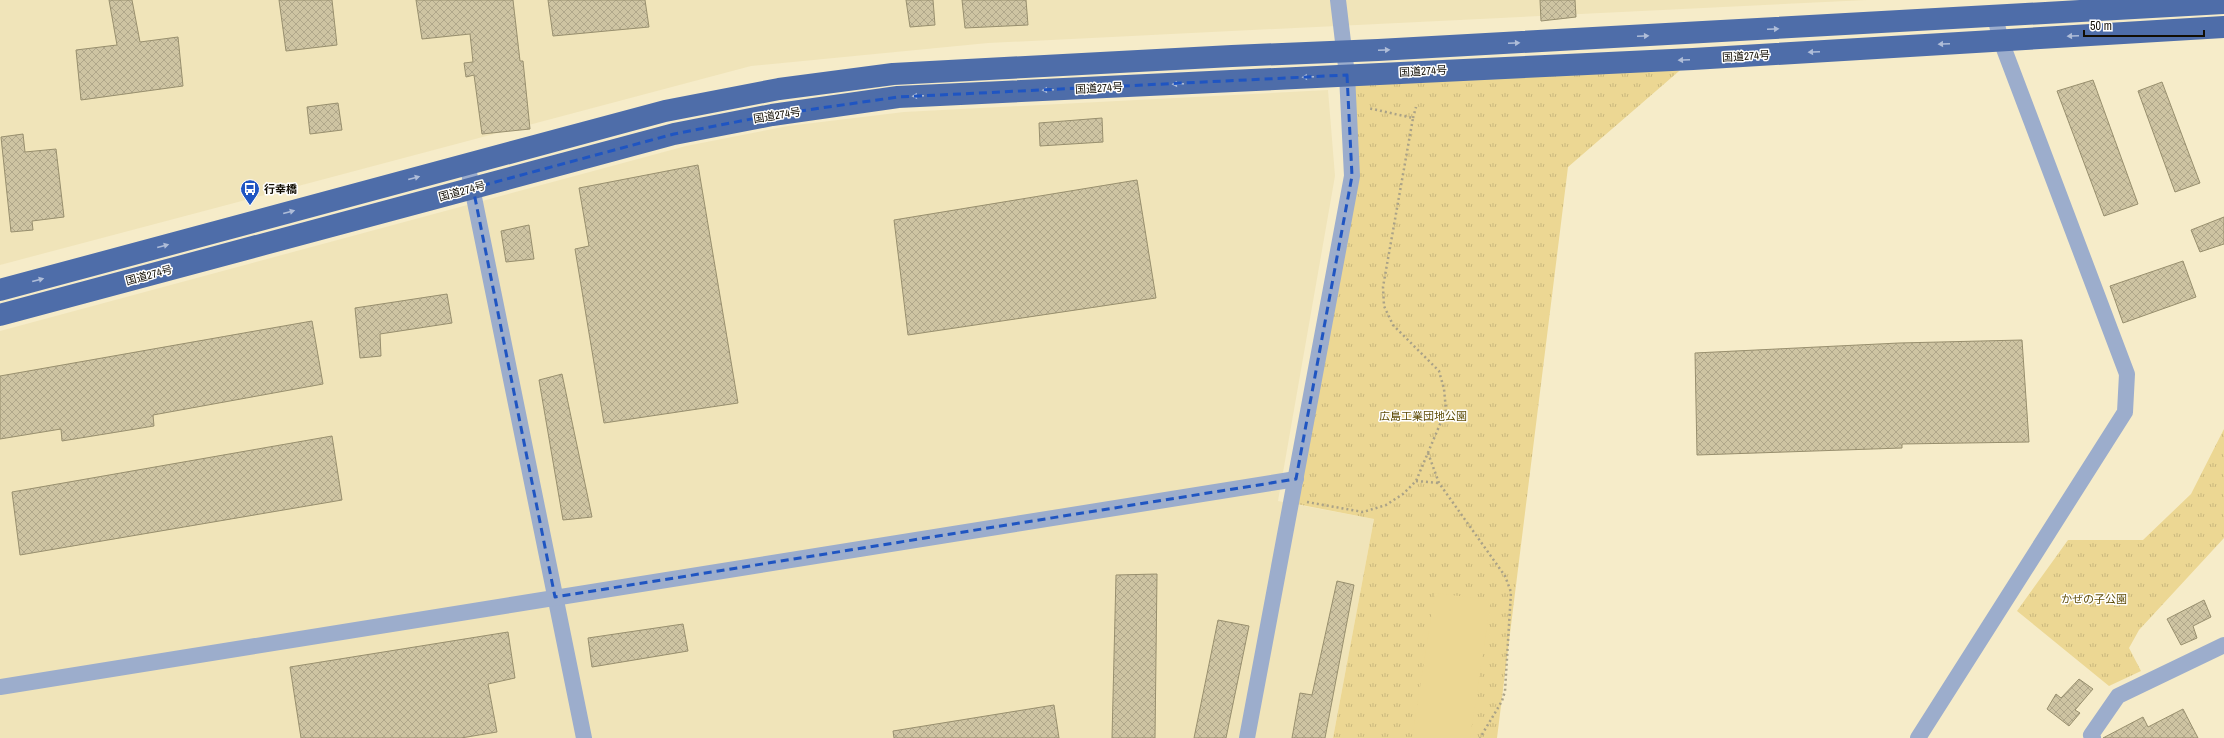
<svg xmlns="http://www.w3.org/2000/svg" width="2224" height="738" font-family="'Archivo Narrow','Noto Sans JP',sans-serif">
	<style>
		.built { fill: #f0e4b9 }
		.park { fill: url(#park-tufts) }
		.garden { fill: #ecd793 }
		.building { fill: url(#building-cross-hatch); stroke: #988f6e }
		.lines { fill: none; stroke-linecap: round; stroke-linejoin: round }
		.path { stroke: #aaa287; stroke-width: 2.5; stroke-dasharray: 2 3; stroke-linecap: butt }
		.minor { stroke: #9cadcc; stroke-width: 16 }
		.trunk { stroke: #4e6da9; stroke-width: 22 }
		.oneway { fill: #afbdd8 }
		.marked { fill: none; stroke: #1f55c2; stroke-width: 3; stroke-dasharray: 8 5; stroke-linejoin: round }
		.labels { text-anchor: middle; stroke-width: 3; stroke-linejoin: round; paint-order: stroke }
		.street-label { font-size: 11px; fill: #120e04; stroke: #fff }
		.poi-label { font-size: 11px; font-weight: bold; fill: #120e04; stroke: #fff; text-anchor: start }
		.park-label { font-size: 11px; fill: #5f4d08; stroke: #fff }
	</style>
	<defs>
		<pattern id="park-tufts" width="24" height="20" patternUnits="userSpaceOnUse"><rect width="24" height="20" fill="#ecd793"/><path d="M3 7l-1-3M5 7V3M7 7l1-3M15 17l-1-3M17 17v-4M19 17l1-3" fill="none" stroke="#c9b77d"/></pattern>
		<pattern id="building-cross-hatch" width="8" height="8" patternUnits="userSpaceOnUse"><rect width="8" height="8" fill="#cec4a2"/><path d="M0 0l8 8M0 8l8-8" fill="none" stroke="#b0a78a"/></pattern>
	</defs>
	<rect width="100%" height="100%" fill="#f6ecc9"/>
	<g class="built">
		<path d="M0,0H1867L988,43L751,66L0,265Z"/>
		<path d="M1328,90L1335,176L1278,501L1374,519L1333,738H0V331L686,146L788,126L904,112Z"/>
	</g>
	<g class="park">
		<path d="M1693,59L1568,167L1497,738H1333L1374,519L1291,503L1352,176L1347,75Z"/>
		<path d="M2224,429V538L2139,630L2129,648L2141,671L2109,686L2017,611L2068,540H2143L2191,494Z"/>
	</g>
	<path class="garden" d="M1435,593L1491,600L1470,738H1412Z"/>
	<g class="building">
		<path d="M109,0H132L140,42L178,37L183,86L81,100L76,50L117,45Z"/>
		<path d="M279,0H332L337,45L286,51Z"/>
		<path d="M416,0H513L520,61H523L530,129L482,134L474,75L466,77L464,63L473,62L470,34L422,39Z"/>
		<path d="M548,0H645L649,27L553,36Z"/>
		<path d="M906,0H933L935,25L910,27Z"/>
		<path d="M962,0H1026L1028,25L965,28Z"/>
		<path d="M1540,0H1575L1576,17L1541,21Z"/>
		<path d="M2093,80L2138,204L2104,216L2057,91Z"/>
		<path d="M2162,82L2200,183L2175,192L2138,91Z"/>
		<path d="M338,103L342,130L310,134L307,107Z"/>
		<path d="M1102,118L1103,142L1040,146L1039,123Z"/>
		<path d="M23,134L25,152L56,149L64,217L32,221L33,230L11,232L1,137Z"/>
		<path d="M698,165L738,403L604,423L575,249L589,246L579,188Z"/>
		<path d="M1137,180L1156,298L908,335L894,220Z"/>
		<path d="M2224,217V244L2200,252L2191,230Z"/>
		<path d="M529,225L534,259L506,262L501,231Z"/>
		<path d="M2183,261L2196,297L2123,323L2110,286Z"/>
		<path d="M447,294L452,323L380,334L381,356L360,358L355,308Z"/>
		<path d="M312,321L323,384L153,415L154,426L62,441L61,429L0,439V376Z"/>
		<path d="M2022,340L2029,442L1902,444V448L1697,455L1695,353L1899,343Z"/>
		<path d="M562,374L592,517L563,520L539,380Z"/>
		<path d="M332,436L342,500L20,555L12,492Z"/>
		<path d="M1157,574L1155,738H1112L1116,575Z"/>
		<path d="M1337,581L1354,585L1325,738H1292L1300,693L1312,695Z"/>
		<path d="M2204,600L2211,617L2193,626L2197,638L2181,645L2167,619Z"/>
		<path d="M1218,620L1249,626L1226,738H1194Z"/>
		<path d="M683,624L688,651L592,667L588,638Z"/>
		<path d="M508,632L515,678L488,684L497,732L461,738H301L290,667Z"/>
		<path d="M2079,679L2093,689L2075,710L2080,713L2069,726L2047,709L2056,694L2061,698Z"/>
		<path d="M1054,705L1059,738H894L893,731Z"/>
		<path d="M2183,709L2198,738H2103L2143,717L2148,727Z"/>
	</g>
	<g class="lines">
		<g class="path">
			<path d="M1413,118L1416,107"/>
			<path d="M1428,453L1439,483L1505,576L1511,592L1505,691L1502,701L1480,738"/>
			<path d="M1416,481L1439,483"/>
			<path d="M1307,502L1363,512L1386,505L1403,494L1416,481L1446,410L1444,389L1439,371L1393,325L1384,306L1383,287L1413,118L1368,108"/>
		</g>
		<g class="minor">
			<path d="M467,163L584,738"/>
			<path d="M0,687L1296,479"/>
			<path d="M1247,738L1352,176L1347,75L1338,0"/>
			<path d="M1918,738L2125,412L2127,374L2001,41L1995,17"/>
			<path d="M2093,738L2091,735L2118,696L2224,645"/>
		</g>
		<g class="trunk">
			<path d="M0,290L665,111L779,89L893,74L1232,56L1378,50L2224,3"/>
			<path d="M0,315L674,134L772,115L898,97L1693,59L2224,27"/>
		</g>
	</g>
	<defs><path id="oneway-solid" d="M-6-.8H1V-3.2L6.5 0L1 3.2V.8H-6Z"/></defs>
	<g class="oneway">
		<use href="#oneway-solid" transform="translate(1773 29) rotate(-3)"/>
		<use href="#oneway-solid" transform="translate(1643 36) rotate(-3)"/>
		<use href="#oneway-solid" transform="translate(2073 36) rotate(177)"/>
		<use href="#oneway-solid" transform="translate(1514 43) rotate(-3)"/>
		<use href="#oneway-solid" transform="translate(1944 44) rotate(177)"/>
		<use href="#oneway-solid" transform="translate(1384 50) rotate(-3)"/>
		<use href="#oneway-solid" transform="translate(1814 52) rotate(177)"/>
		<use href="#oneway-solid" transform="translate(1684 60) rotate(177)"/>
		<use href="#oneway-solid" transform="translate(1308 77) rotate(177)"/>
		<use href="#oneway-solid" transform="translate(1178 84) rotate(177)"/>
		<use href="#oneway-solid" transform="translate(1048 90) rotate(177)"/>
		<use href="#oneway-solid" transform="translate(918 96) rotate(177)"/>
		<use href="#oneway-solid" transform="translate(414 178) rotate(-15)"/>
		<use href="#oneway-solid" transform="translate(289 212) rotate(-15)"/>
		<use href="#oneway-solid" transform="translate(163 246) rotate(-15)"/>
		<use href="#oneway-solid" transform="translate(38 280) rotate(-15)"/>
	</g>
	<path class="marked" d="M1347,75L1352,176L1296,479L555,597L473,188L674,134L772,115L898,97Z"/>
	<defs>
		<symbol id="bus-pin" viewBox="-11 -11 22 30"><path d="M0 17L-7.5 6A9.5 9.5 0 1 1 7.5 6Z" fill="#1f55c2" stroke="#fff"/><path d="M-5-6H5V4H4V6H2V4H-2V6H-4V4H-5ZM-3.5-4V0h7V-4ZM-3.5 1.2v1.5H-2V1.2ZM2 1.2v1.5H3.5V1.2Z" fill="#fff"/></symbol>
	</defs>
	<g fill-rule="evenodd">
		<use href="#bus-pin" x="239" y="178" width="22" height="30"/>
	</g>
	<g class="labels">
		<g class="street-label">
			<text transform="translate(1746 56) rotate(-3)" y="4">国道274号</text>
			<text transform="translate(1423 71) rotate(-3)" y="4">国道274号</text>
			<text transform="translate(1099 88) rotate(-3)" y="4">国道274号</text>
			<text transform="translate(777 115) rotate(-9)" y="4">国道274号</text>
			<text transform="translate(462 191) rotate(-15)" y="4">国道274号</text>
			<text transform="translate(149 275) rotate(-15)" y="4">国道274号</text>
		</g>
		<g class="poi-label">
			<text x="264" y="193">行幸橋</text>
		</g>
		<g class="park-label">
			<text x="1423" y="420">広島工業団地公園</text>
			<text x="2094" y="603">かぜの子公園</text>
		</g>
	</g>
	<path d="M2084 30v6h120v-6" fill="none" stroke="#120e04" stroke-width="2"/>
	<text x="2090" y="30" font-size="12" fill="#120e04" stroke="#ffffff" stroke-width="3" paint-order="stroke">50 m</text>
</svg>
